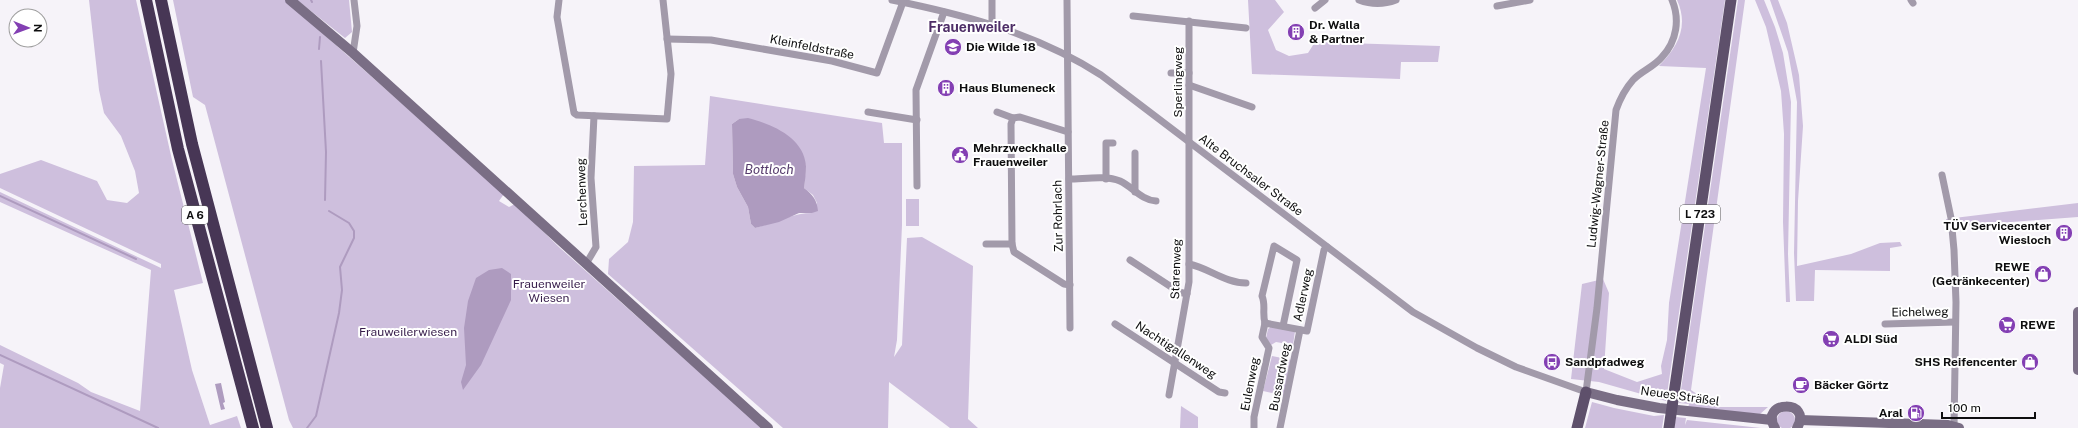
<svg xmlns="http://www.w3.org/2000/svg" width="2078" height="428" font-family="'Public Sans',sans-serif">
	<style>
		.green { fill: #cebfdd; fill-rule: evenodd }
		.water { fill: #ae9bbf }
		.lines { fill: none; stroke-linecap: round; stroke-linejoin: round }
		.stream { stroke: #ae9bbf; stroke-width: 2 }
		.street { stroke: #a29aaa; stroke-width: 7 }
		.secondary { stroke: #7a6e85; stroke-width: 10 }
		.primary { stroke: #5e506b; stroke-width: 11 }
		.highway { stroke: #473655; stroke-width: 12 }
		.labels { text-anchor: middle; stroke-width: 4; stroke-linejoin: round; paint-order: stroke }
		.shield { fill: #fff; stroke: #565657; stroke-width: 1 }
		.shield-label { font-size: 11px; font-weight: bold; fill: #0e0e0f }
		.poi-label { font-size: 12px; font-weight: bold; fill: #0e0e0f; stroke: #fff; text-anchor: start }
		.street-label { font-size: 12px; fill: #0e0e0f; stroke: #fff }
		.park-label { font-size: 12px; fill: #371d4b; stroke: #fff }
		.water-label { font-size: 13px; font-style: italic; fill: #553a6b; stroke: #fff }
		.quarter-label { font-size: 14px; font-weight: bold; fill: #4e2e67; stroke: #fff }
	</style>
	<rect width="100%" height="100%" fill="#f6f3f9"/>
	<g class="green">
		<path d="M89,0H136L172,160L203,283L174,290L192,370L210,425L237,416L241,428H0V388L4,365L0,363V345L78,383L91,392L140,411L151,270L0,202V192L161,268V264L0,188V174L41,160L97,181L107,200L127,203L139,193L135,171L121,136L104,113L99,90Z"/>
		<path d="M173,0H285L504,194L499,201L509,207L515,204L560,248L762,428H293L289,420L205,105L193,97Z"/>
		<path d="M297,0H349L352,32L345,38Z"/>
		<path d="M1248,0H1275L1284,12L1268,30L1276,50L1289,56L1308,53L1315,42L1440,46L1438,62H1401L1400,79L1252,74Z"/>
		<path d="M1677,0H1725L1666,401L1599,382L1571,379L1582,284L1603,279L1609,293L1604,369L1637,382L1662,374L1661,366L1667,340L1669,303L1706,68L1659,66C1678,47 1689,26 1677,0Z"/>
		<path d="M1738,0H1745L1691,390L1716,407H1768L1760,414L1688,408L1689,404L1679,403Z"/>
		<path d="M1755,0H1764L1775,27L1783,53L1791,102L1788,254L1790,302H1786L1783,222L1784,134L1781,91L1766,27Z"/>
		<path d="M1770,0H1778L1787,23L1799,75L1803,126L1798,201L1797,266L1851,254L1880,243L1900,242L1902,246L1890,248V271L1815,270L1814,301H1796L1794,253L1797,102L1788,52Z"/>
		<path d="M710,96L882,123L884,143H902V225L897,340L894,357L902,345L907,238L922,237L973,266L968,419L978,428H950L889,382L888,428H783L608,274L609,259L628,242L633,222L634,166L705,165ZM739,119L806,165L804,188L813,195L817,203L812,213C793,213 774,223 755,228L751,224L748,207L737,187L733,174L732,124Z"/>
		<rect x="906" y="199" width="13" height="27"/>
		<path d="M2078,203V217L1947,227L1946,219Z"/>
		<path d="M1271,327L1295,331L1293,345L1276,342L1271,345L1266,338L1268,329Z"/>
		<path d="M1272,356L1292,360L1285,396L1263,391Z"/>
		<path d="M1592,402L1614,408L1654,416L1664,415L1662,428H1585Z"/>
		<path d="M1181,406L1198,417V428H1180Z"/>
		<circle cx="1786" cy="420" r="9"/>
		<path d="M1676,417L1686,418L1685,425L1687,420L1761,428H1674Z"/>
	</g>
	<g class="water">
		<path d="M748,118C771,124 804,137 806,166C806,173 805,181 804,188C813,195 817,200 818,211L812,213H799L779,222L755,228L751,224L748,207L737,187L733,174L732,124L739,119Z"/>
		<path d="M502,268L511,274V300L481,365L463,390L461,382L466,365L464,328L468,301L476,278L489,270Z"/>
		<path d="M221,383L225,402L223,403L225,409L221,410L215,384Z"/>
	</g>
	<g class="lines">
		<g class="stream">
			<path d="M311,0L312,2"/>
			<path d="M319,49L320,37"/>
			<path d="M321,61L326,152L325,200"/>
			<path d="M0,196L136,259"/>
			<path d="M0,355L158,428"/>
			<path d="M307,428L316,416L339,313L342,290L340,267L354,238V231L349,223L329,211"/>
		</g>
		<g class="street">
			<path d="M559,0L557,17L574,113L577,115L667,119L671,74L663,0"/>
			<path d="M892,0C966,15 1038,34 1101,75L1413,312L1477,348L1516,367L1586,392L1597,308L1616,110C1620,99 1625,89 1633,80C1641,71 1654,67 1662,57C1677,41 1680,19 1672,0"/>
			<path d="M992,0V24"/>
			<path d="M1067,0L1070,328"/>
			<path d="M1359,0C1372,5 1383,5 1396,0"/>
			<path d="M1911,0L1913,3"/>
			<path d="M1497,6L1530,0"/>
			<path d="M1315,8L1325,0"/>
			<path d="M1133,16L1246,28"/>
			<path d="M667,39L711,40L832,61L877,73L903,2"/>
			<path d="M353,53L357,26L354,0"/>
			<path d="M1171,73H1189"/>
			<path d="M1189,85L1252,107"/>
			<path d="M868,112L917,120"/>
			<path d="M997,112L1013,118"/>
			<path d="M1068,132L1020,117L1013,118L1011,124L1012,244L1014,252L1064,284L1070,285"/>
			<path d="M1135,153V192"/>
			<path d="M1942,175L1951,218L1954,250L1956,302L1954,428"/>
			<path d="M1069,179C1084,179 1106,175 1120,181C1133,187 1141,200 1156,201"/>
			<path d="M1106,179V143H1113"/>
			<path d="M917,186L916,90L944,12"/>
			<path d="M986,244H1012"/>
			<path d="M1130,260L1179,292L1187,294"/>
			<path d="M586,264L596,247L591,178L594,116"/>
			<path d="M1189,264C1209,268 1225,283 1246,283"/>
			<path d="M1265,323C1262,313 1266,305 1262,296L1274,246L1297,260L1283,326"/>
			<path d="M1265,323L1307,331L1324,250L1327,247"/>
			<path d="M1115,324L1219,392L1225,393"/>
			<path d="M1885,324L1955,322"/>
			<path d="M1169,395L1189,282V21"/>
			<path d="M1254,428V417L1269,348L1262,337L1265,323"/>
			<path d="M1280,428L1300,330"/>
		</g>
		<g class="secondary">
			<path d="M290,0L353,53L768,428"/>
			<path d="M2078,312V370"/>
			<path d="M1586,392L1617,400L1659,408L1772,420"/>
			<path d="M1800,420L1948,425L1959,428"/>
			<path d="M1775,428C1758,400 1814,399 1797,428"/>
		</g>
		<g class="primary">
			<path d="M1577,428L1586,392"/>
			<path d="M1669,428L1731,0"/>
		</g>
		<g class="highway">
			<path d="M146,0L178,149L253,428"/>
			<path d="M161,0L192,144L267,428"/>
		</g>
	</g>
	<defs>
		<symbol id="building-disc" viewBox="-11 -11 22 22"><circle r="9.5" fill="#833fb3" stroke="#fff"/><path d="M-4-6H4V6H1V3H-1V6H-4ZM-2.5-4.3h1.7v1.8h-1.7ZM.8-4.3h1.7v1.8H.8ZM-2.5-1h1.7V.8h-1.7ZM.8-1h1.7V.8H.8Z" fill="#fff"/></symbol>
		<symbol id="school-disc" viewBox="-11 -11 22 22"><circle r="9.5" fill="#833fb3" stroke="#fff"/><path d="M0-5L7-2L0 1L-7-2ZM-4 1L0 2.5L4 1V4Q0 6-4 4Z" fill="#fff"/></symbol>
		<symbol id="civic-disc" viewBox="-11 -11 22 22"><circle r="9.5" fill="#833fb3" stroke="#fff"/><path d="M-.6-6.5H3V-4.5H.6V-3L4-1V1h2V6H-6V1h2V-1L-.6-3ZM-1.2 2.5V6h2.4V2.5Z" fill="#fff"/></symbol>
		<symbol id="shop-disc" viewBox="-11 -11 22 22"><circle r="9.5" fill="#833fb3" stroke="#fff"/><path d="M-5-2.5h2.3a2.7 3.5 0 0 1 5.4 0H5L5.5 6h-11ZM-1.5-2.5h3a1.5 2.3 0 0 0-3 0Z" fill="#fff"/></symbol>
		<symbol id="supermarket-disc" viewBox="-11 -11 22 22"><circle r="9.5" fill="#833fb3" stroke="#fff"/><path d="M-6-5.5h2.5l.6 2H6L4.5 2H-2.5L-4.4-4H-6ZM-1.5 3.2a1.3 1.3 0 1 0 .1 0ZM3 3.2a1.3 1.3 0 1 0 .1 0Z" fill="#fff"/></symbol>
		<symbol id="bus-disc" viewBox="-11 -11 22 22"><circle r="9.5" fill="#833fb3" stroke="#fff"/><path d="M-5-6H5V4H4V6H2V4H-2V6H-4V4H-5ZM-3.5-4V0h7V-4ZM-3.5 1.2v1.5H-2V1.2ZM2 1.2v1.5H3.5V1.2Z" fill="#fff"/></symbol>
		<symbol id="cafe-disc" viewBox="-11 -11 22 22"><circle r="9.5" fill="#833fb3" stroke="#fff"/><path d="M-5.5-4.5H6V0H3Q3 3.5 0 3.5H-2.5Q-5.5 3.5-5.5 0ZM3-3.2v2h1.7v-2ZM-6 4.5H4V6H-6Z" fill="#fff"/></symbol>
		<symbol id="fuel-disc" viewBox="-11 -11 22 22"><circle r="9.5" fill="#833fb3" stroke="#fff"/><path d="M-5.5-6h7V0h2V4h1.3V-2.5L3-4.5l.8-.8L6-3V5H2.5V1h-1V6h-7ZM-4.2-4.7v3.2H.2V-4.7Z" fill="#fff"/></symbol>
	</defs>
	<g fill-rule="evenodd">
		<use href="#building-disc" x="1286" y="22" width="20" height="20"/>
		<use href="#school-disc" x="943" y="37" width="20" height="20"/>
		<use href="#building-disc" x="936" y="78" width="20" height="20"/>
		<use href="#civic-disc" x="950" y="145" width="20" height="20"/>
		<use href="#building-disc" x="2054" y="223" width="20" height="20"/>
		<use href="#shop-disc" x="2033" y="264" width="20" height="20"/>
		<use href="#supermarket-disc" x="1997" y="315" width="20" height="20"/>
		<use href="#supermarket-disc" x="1821" y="329" width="20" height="20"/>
		<use href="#bus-disc" x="1542" y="352" width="20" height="20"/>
		<use href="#shop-disc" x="2020" y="352" width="20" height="20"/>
		<use href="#cafe-disc" x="1791" y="375" width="20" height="20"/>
		<use href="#fuel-disc" x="1906" y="403" width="20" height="20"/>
	</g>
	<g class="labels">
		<g class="shield">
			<rect x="1680" y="205" width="40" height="18" rx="3"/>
			<rect x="182" y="206" width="26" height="18" rx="3"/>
		</g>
		<g class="shield-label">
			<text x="1700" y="218">L 723</text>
			<text x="195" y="219">A 6</text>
		</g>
		<g class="poi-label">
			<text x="1309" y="29">Dr. Walla<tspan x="1309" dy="14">&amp; Partner</tspan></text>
			<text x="966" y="51">Die Wilde 18</text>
			<text x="959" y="92">Haus Blumeneck</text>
			<text x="973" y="152">Mehrzweckhalle<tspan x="973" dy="14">Frauenweiler</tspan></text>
			<text x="2051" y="230" text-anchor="end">TÜV Servicecenter<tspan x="2051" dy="14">Wiesloch</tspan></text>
			<text x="2030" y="271" text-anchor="end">REWE<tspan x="2030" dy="14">(Getränkecenter)</tspan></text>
			<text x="2020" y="329">REWE</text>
			<text x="1844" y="343">ALDI Süd</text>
			<text x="1565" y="366">Sandpfadweg</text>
			<text x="2017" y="366" text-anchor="end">SHS Reifencenter</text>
			<text x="1814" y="389">Bäcker Görtz</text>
			<text x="1903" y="417" text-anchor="end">Aral</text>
		</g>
		<g class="street-label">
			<text transform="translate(812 47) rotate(11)" y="4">Kleinfeldstraße</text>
			<text transform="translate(1178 82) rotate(-90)" y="4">Sperlingweg</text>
			<text transform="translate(1251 175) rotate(37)" y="4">Alte Bruchsaler Straße</text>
			<text transform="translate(1598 184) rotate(-84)" y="4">Ludwig-Wagner-Straße</text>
			<text transform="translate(582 192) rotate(-92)" y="4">Lerchenweg</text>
			<text transform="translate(1058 216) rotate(-91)" y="4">Zur Rohrlach</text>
			<text transform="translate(1176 269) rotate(-88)" y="4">Starenweg</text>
			<text transform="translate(1303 295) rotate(-78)" y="4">Adlerweg</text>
			<text transform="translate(1920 312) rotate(-1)" y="4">Eichelweg</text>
			<text transform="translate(1176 350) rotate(33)" y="4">Nachtigallenweg</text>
			<text transform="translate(1280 377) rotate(-79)" y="4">Bussardweg</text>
			<text transform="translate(1250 384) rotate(-79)" y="4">Eulenweg</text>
			<text transform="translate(1680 396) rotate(8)" y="4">Neues Sträßel</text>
		</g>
		<g class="park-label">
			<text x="549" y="288">Frauenweiler<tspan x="549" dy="14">Wiesen</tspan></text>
			<text x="408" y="336">Frauweilerwiesen</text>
		</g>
		<g class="water-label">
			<text x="769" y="174">Bottloch</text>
		</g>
		<g class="quarter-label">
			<text x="972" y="32">Frauenweiler</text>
		</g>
	</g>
	<g transform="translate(28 28) rotate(91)"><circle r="19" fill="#ffffff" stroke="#9f9f9f"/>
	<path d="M0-3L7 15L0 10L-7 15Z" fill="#833fb3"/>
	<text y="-6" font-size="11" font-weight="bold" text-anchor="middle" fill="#0e0e0f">N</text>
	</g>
	<path d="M1942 412v6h93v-6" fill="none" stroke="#0e0e0f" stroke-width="2"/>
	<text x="1948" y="412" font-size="12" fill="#0e0e0f" stroke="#ffffff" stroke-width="3" paint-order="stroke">100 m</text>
</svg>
